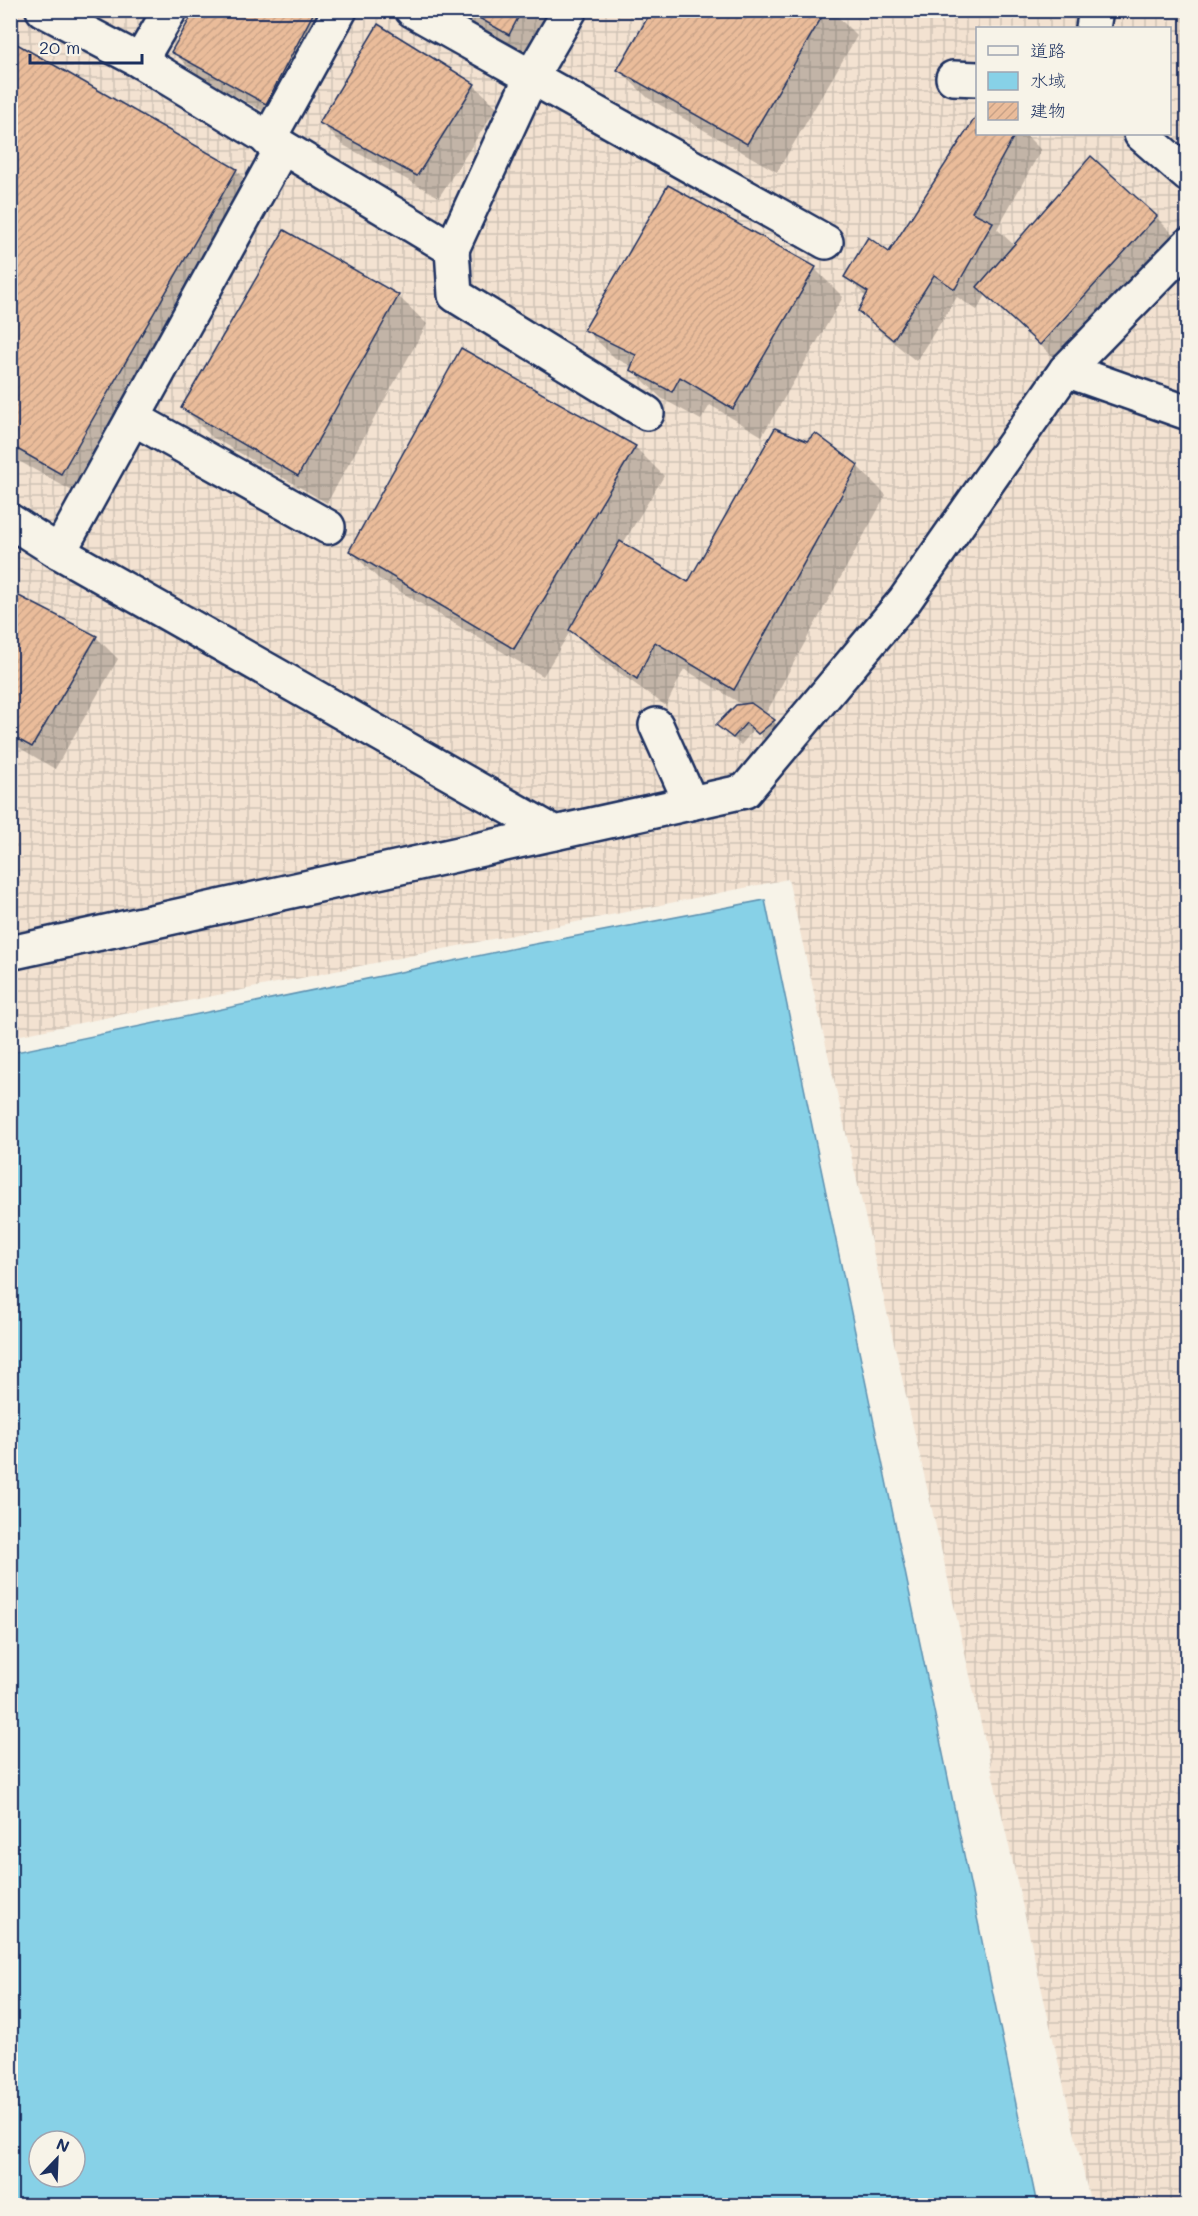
<svg xmlns="http://www.w3.org/2000/svg" width="1198" height="2216" font-family="Mali,'Klee One',sans-serif">
	<style>
		.industrial { fill: url(#industrial-grid); fill-rule: evenodd }
		.water { fill: #87d1e7; stroke: #5c90b0; stroke-width: 1.5; fill-rule: evenodd }
		.shadow { fill: #0003 }
		.building { fill: url(#building-hatch); stroke: #1b2f5e; stroke-width: 1.5 }
		.lines { fill: none; stroke-linecap: round; stroke-linejoin: round }
		.minor-casing { stroke: #1b2f5e; stroke-width: 38 }
		.minor { stroke: #f7f3e8; stroke-width: 33 }
	</style>
	<defs>
		<pattern id="industrial-grid" width="8" height="8" patternUnits="userSpaceOnUse" patternTransform="scale(1.5)"><rect width="8" height="8" fill="#f3e2d1"/><path d="M0 4h8M4 0v8" fill="none" stroke="#d0c2b6"/></pattern>
		<pattern id="building-hatch" width="6" height="6" patternUnits="userSpaceOnUse" patternTransform="scale(1.5)"><rect width="6" height="6" fill="#eabc9a"/><path d="M-1 1l2-2M0 6l6-6M5 7l2-2" fill="none" stroke="#c8a287"/></pattern>
	</defs>
	<rect width="100%" height="100%" fill="#f7f3e8"/>
	<filter id="ink" filterUnits="userSpaceOnUse"><feTurbulence type="fractalNoise" baseFrequency=".0167" numOctaves="2"/><feDisplacementMap in="SourceGraphic" scale="12" xChannelSelector="R" yChannelSelector="G"/><feConvolveMatrix kernelMatrix="1 2 1 2 8 2 1 2 1" color-interpolation-filters="sRGB"/></filter>
	<g filter="url(#ink)">
		<path class="industrial" d="M11,11H1187V2205H1091L788,879L11,1037ZM978,28H1170V134H978Z"/>
		<path class="water" d="M765,900L1037,2205H11V1053L530,945ZM39,2141H75V2177H39Z"/>
		<g class="shadow">
			<path d="M197,10H349L288,125L196,74L173,52Z"/>
			<path d="M449,10H556L531,57Z"/>
			<path d="M654,10H831L857,36L777,172L648,98L619,70Z"/>
			<path d="M378,26L474,85L497,107L439,197L343,145L321,123Z"/>
			<path d="M10,42L236,170L265,199L90,501L10,456Z"/>
			<path d="M978,134H1025L1041,150L997,229L1015,246L1156,217L1178,239L1063,366L986,295L977,310L957,297L916,361L882,333L860,311L867,298L846,276L890,254Z"/>
			<path d="M815,269L843,297L762,436L710,405L701,420L661,398L632,369L633,367L615,358L586,330Z"/>
			<path d="M398,296L427,324L327,503L212,437L183,408Z"/>
			<path d="M816,435L857,466L886,495L765,715L781,728L766,740L754,729L741,745L725,732L743,705L684,669L666,706L600,659L571,630L543,676L379,579L350,551L635,447L664,476L622,545L688,584L807,443Z"/>
			<path d="M10,610L96,637L118,659L55,769L10,742Z"/>
		</g>
		<g class="building">
			<path d="M195,10H315L266,104L171,52Z"/>
			<path d="M465,10H522L509,35Z"/>
			<path d="M652,10H826L747,144L617,70Z"/>
			<path d="M378,24L475,84L417,176L319,123Z"/>
			<path d="M10,40L237,169L61,474L10,445Z"/>
			<path d="M978,113V134H1015L972,212L993,222L955,289L934,275L893,340L858,311L868,292L844,277L868,237L889,252Z"/>
			<path d="M1091,156L1157,216L1040,345L977,287Z"/>
			<path d="M668,185L816,267L733,409L680,377L672,392L630,370L636,355L584,330Z"/>
			<path d="M284,230L399,295L298,476L181,408Z"/>
			<path d="M461,348L636,446L514,649L349,551Z"/>
			<path d="M775,428L807,441L815,433L858,465L734,690L655,642L637,679L569,630L620,541L688,582Z"/>
			<path d="M17,595L97,636L32,747L10,735V607Z"/>
			<path d="M751,703L775,720L758,734L746,723L733,738L716,725L736,705Z"/>
		</g>
		<g class="lines">
			<defs>
				<g id="minor">
					<path d="M43,10L140,61L452,249L455,295L647,413"/>
					<path d="M412,10L826,242"/>
					<path d="M1093,28L1096,10"/>
					<path d="M140,61L170,10"/>
					<path d="M953,78L978,79"/>
					<path d="M1141,134L1188,175"/>
					<path d="M268,140L340,10"/>
					<path d="M452,249L532,75L570,10"/>
					<path d="M1066,370L1188,413"/>
					<path d="M133,418L328,527"/>
					<path d="M10,521L59,552L555,833"/>
					<path d="M59,552L282,148"/>
					<path d="M656,725L691,803"/>
					<path d="M10,953L745,791L905,600L1066,370L1188,245"/>
				</g>
			</defs>
			<use href="#minor" class="minor-casing"/>
			<use href="#minor" class="minor"/>
		</g>
	</g>
	<rect width="1198" height="2216" fill="none" stroke="#f7f3e8" stroke-width="36"/>
	<rect x="18" y="18" width="1162" height="2180" fill="none" stroke="#1b2f5e" stroke-width="2" filter="url(#ink)"/>
	<rect x="976" y="27" width="195" height="108" fill="#f7f3e8" stroke="#9fa5b1" stroke-width="1.5"/>
	<rect x="988" y="46" width="30" height="9" fill="#f7f3e8" stroke="#9fa5b1" stroke-width="1.5"/>
	<text x="1030" y="57" font-size="18" fill="#1b2f5e">道路</text>
	<rect x="988" y="72" width="30" height="18" fill="#87d1e7" stroke="#9fa5b1" stroke-width="1.5"/>
	<text x="1030" y="87" font-size="18" fill="#1b2f5e">水域</text>
	<rect x="988" y="102" width="30" height="18" fill="url(#building-hatch)" stroke="#9fa5b1" stroke-width="1.5"/>
	<text x="1030" y="117" font-size="18" fill="#1b2f5e">建物</text>
	<g transform="translate(57 2159) rotate(23)"><circle r="28" fill="#f7f3e8" stroke="#9fa5b1" stroke-width="1.5"/>
	<path d="M0-4.5L10 22L0 15L-10 22Z" fill="#1b2f5e"/>
	<text y="-9" font-size="16" font-weight="bold" text-anchor="middle" fill="#1b2f5e">N</text>
	</g>
	<path d="M30 54v9h112v-9" fill="none" stroke="#1b2f5e" stroke-width="3"/>
	<text x="39" y="54" font-size="18" fill="#1b2f5e" stroke="#f7f3e8" stroke-width="4.5" paint-order="stroke">20 m</text>
</svg>
